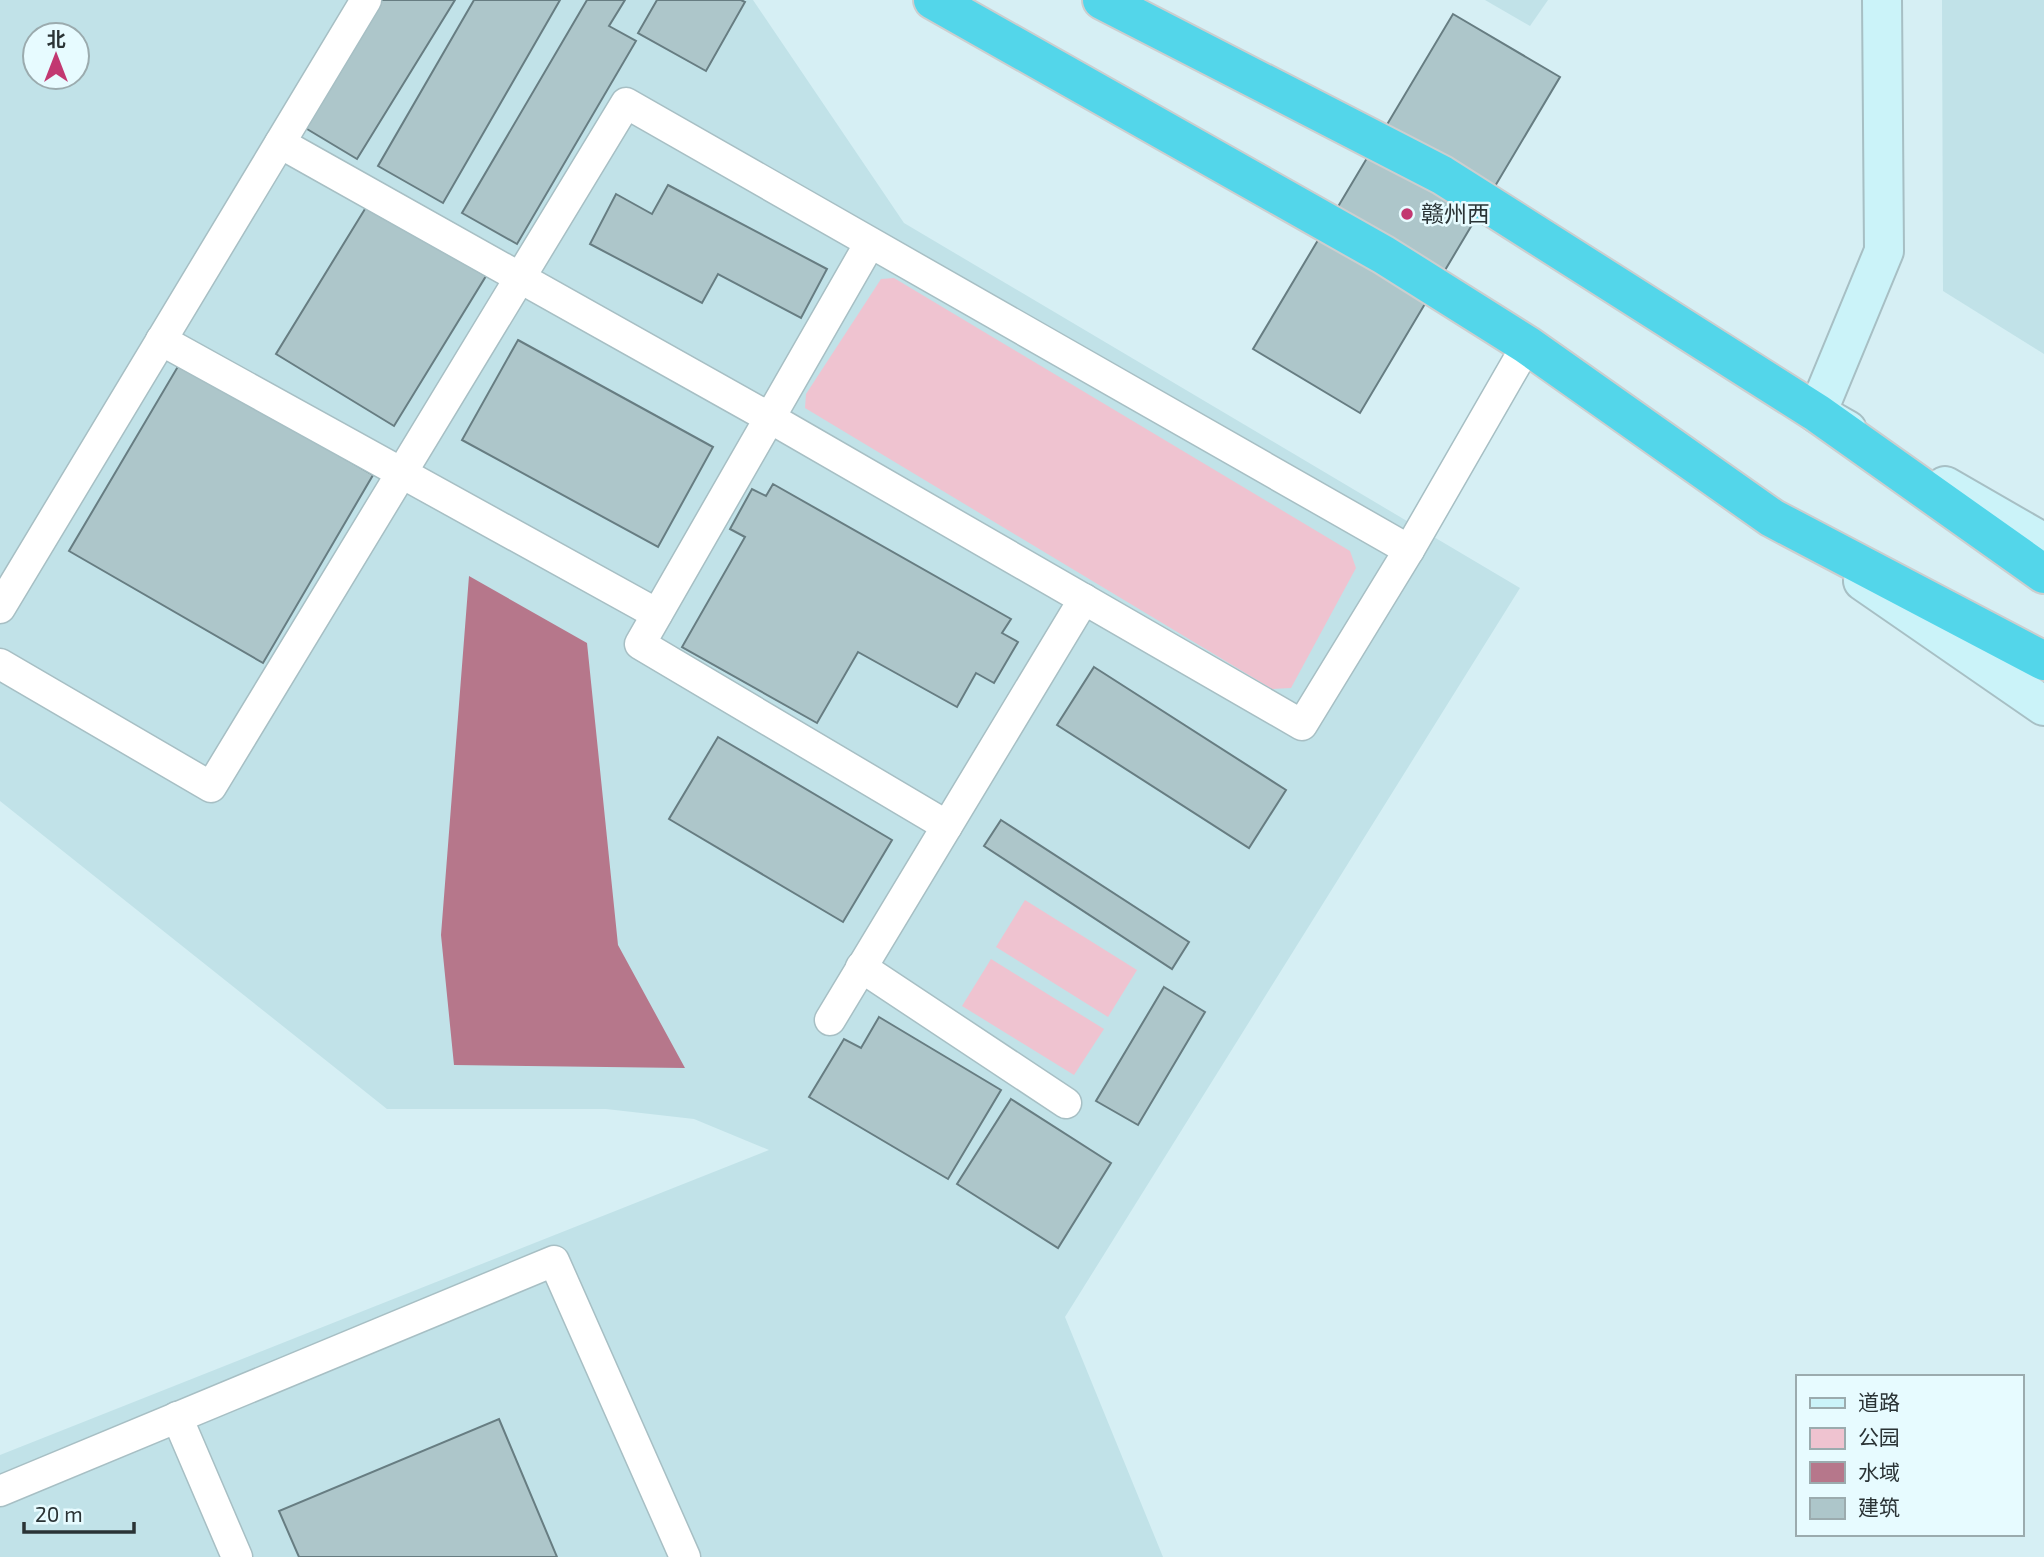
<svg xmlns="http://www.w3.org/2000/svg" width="2044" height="1557" font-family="'Exo 2','Noto Sans SC',sans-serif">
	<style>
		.built { fill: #c1e2e8; fill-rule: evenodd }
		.green { fill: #efc3d0 }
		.water { fill: #b6778b }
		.building { fill: #adc6ca; stroke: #677d82; stroke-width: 2 }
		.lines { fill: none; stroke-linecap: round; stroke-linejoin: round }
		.street-casing { stroke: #a7bfc4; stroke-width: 33 }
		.secondary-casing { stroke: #a7bfc4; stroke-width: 42 }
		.highway-casing { stroke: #cccecf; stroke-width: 42 }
		.street { stroke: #fff; stroke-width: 30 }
		.secondary { stroke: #cbf3f9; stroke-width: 38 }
		.highway { stroke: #53d6ea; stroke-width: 38 }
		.poi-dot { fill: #c23871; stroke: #e7fbff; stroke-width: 2.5 }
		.labels { text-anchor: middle; stroke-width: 5; stroke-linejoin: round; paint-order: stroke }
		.poi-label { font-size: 23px; fill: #2a3335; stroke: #e7fbff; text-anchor: start }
	</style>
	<rect width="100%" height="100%" fill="#d6eff4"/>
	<g class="built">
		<path d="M0,0H753L904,223L1520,588L1065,1317L1163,1557H0V1455L769,1150L694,1119L606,1109H387L0,801ZM35,35H77V77H35Z"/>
		<path d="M1485,0H1548L1530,26Z"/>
		<path d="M1942,0H2044V354L1943,291Z"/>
	</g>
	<g class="green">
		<path d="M894,278L1350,551L1356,568L1291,688L1272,689L805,408L806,394L881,279Z"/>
		<path d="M1025,900L1137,970L1108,1017L996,947Z"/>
		<path d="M991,959L1104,1029L1074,1075L962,1006Z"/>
	</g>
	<path class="water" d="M469,576L587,643L618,945L685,1068L454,1065L441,935Z"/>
	<g class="building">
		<path d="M379,0H455L357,159L302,126Z"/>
		<path d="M474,0H560L443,203L378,166Z"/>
		<path d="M587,0H625L609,26L636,41L517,244L462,213Z"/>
		<path d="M657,0H741L745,2L706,71L638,33Z"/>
		<path d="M1453,14L1560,77L1360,413L1253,349Z"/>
		<path d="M668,185L827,269L801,318L718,274L702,303L590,244L616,194L652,214Z"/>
		<path d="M368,204L486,276L394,426L276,354Z"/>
		<path d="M518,340L713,447L658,547L462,440Z"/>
		<path d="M180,363L373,475L263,663L69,551Z"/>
		<path d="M773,484L1011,619L1002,633L1018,642L994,683L976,673L957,707L858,652L817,723L682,647L745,537L730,529L752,489L766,496Z"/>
		<path d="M1094,667L1286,790L1249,848L1057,725Z"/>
		<path d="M718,737L892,840L843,922L669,819Z"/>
		<path d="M1001,820L1189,942L1172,969L984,846Z"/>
		<path d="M1164,987L1205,1012L1138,1125L1096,1101Z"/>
		<path d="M879,1017L1001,1090L948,1179L809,1097L844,1039L861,1048Z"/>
		<path d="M1011,1099L1111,1163L1058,1248L957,1184Z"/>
		<path d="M499,1419L557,1557H299L279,1511Z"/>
	</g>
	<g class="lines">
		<defs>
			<g id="street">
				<path d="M280,143L770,418L1302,725L1409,550L1527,345"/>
				<path d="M870,243L640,644L947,826"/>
				<path d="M161,340L657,614"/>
				<path d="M0,608L366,0"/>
				<path d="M0,664L211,787L626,103L1409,550"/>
				<path d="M861,967L1066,1103"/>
				<path d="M830,1020L1084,599"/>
				<path d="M177,1417L237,1557"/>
				<path d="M0,1491L554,1261L685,1557"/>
			</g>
			<g id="secondary">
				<path d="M1847,430L1817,413L1884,251L1882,0"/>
				<path d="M1945,486L2044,543"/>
				<path d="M1863,581L2044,706"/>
			</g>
			<g id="highway">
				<path d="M933,0L1384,255L1527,345L1772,518L2044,661"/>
				<path d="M1102,0L1442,175L1817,413L2044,574"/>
			</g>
		</defs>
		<use href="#street" class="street-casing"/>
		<use href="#secondary" class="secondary-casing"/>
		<use href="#highway" class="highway-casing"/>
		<use href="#street" class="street"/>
		<use href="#secondary" class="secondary"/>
		<use href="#highway" class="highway"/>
	</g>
	<circle class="poi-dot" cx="1407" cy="214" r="7"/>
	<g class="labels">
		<g class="poi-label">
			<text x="1421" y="222">赣州西</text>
		</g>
	</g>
	<rect x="1796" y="1375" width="228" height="161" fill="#e7fbff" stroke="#9babae" stroke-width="2"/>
	<rect x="1810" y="1398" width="35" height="10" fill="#cbf3f9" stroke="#9babae" stroke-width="2"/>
	<text x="1858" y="1410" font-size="21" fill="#2a3335">道路</text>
	<rect x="1810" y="1428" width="35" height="21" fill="#efc3d0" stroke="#9babae" stroke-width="2"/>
	<text x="1858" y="1445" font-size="21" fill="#2a3335">公园</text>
	<rect x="1810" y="1462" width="35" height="21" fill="#b6778b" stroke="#9babae" stroke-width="2"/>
	<text x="1858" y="1480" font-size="21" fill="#2a3335">水域</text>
	<rect x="1810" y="1498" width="35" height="21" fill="#adc6ca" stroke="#9babae" stroke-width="2"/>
	<text x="1858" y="1515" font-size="21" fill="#2a3335">建筑</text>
	<g transform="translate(56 56)"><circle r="33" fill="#e7fbff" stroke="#9babae" stroke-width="2"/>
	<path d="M0-5L12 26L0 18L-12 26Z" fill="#c23871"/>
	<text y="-10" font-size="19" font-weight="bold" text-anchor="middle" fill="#2a3335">北</text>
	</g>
	<path d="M24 1522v10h110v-10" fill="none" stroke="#2a3335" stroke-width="3.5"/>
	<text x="35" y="1522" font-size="21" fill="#2a3335" stroke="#e7fbff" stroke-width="5" paint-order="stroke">20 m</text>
</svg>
